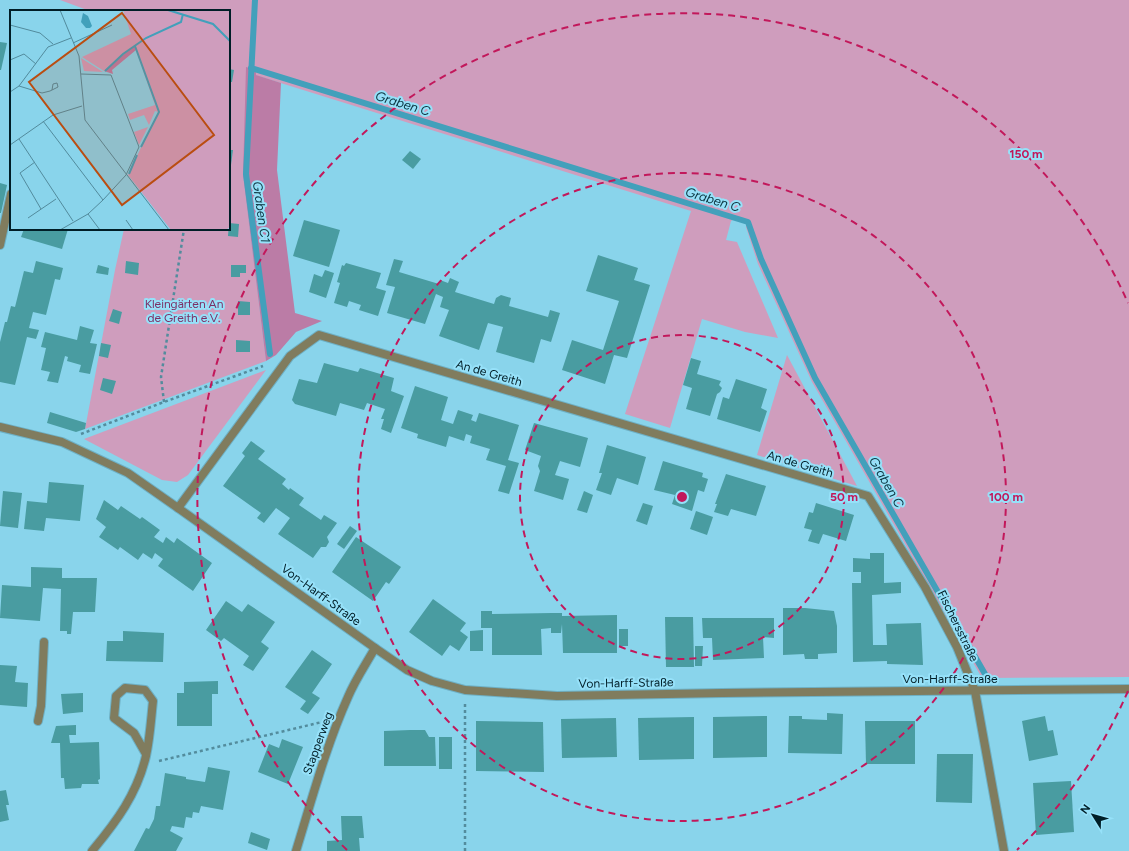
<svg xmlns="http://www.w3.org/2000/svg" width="1129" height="851" font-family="Figtree,sans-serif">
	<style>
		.green { fill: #cf9dbd }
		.forest { fill: #bb7ca6 }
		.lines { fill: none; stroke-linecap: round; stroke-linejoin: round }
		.stream { stroke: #42a0bb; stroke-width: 6 }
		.building { fill: #499ca1 }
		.service-casing { stroke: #6eb0c4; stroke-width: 10 }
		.minor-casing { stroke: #6eb0c4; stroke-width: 10 }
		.path { stroke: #538c9d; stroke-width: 2.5; stroke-dasharray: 3 3; stroke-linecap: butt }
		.service { stroke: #807c5e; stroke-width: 8 }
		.minor { stroke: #807c5e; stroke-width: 8 }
		.ring { fill: none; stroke: #c2185b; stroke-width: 2; stroke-dasharray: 7 5 }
		.labels { text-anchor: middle; stroke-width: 4; stroke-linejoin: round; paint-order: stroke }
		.park-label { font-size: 12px; fill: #7c2f65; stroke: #96e1f9 }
		.street-label { font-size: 12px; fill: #001e27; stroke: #96e1f9 }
		.water-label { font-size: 13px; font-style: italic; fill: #0c3743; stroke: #96e1f9 }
		.inset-river { fill: none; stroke: #42a0bb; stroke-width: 2 }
		.inset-road { fill: none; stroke: #528b9d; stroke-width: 1 }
		.view { fill: #ba4d11; fill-opacity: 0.15; stroke: #ba4d11; stroke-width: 2 }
		.inset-edge { fill: none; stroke: #001e27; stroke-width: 2 }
		.centre { fill: #c2185b; stroke: #96e1f9; stroke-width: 2 }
		.ring-label { font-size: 12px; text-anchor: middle; font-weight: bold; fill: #c2185b; stroke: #96e1f9; stroke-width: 4; stroke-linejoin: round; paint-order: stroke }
	</style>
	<rect width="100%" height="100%" fill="#89d4eb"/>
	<g class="green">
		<path d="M60,0H1129V677L982,678L812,382L758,264L746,227L747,223L734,219L731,221L726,240L737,242L778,338L745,332L702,319L670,428L625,414L691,211L255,75L243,175L266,361L85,429L115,270L124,229H229V11H90Z"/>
		<path d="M787,355L857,486L757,455Z"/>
		<path d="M266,370L188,475L177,482L162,480L84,439Z"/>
	</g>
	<path class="forest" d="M246,67L256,70V75L281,83L277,170L295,313L322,321L296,332L276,355L266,361L243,175Z"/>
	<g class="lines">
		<g class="stream">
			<path d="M255,0L246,174L270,354"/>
			<path d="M251,68L748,222L761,259L815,378L985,674"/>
		</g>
	</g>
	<g class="building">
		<path d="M0,42L7,43L1,70H0Z"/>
		<path d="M229,69L234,70L232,82H229Z"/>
		<path d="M229,150H233L231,165H229Z"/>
		<path d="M410,151L421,159L413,169L402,160Z"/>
		<path d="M0,183L7,185L1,213H0Z"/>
		<path d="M304,220L340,230L329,267L293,256Z"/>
		<path d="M229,223L239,224L238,237L228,236Z"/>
		<path d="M24,229H68L62,249L21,237Z"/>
		<path d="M598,255L638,268L634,280L650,285L627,358L614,355L605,384L562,370L572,340L603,350L619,301L586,291Z"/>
		<path d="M394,259L403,261L399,272L439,284L440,280L448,283L450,278L459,282L455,292L494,304L496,298L501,295L511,298L509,306L548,317L550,310L560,313L551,342L541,339L534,363L496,352L503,327L488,323L479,350L439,336L449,310L440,307L443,297L436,294L425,324L387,313L395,287L386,285Z"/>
		<path d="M36,261L63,268L60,280L55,279L46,315L33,312L29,328L39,330L36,339L27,337L15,385L0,382V342L5,322H7L11,306L15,307L24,271L33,273Z"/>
		<path d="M126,261L139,263L138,275L125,273Z"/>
		<path d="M346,263L381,273L376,288L386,291L378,316L359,310L361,305L349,301L347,307L334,303L340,283L337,282L342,265L344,266Z"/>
		<path d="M98,265L109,268L108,275L96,273Z"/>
		<path d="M231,265H246V273H240V277H231Z"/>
		<path d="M325,270L334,273L326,298L309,292L314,274L322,277Z"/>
		<path d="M238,301L250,302V315H238Z"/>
		<path d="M113,309L122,312L119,324L109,321Z"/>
		<path d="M80,326L94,330L90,343L97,344L90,374L79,372L81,365L67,361L68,357L65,356L58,383L47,381L50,372L41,370L46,348L41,347L45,332L77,340Z"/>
		<path d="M236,340L250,341V352H236Z"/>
		<path d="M101,343L111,345L108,358L99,356Z"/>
		<path d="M691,358L701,361L697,374L721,381L719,385L722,388L720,392L717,394L710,416L686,409L692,388L683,385Z"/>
		<path d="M324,363L358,372L360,368L394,378L391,391L404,396L391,433L381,429L384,419H381L385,409L367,403L364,410L340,403L336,416L295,404L292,400L299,379L317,383Z"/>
		<path d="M103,378L116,381L112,394L100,390Z"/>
		<path d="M736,379L767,389L761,408L767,411L760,432L717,419L723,397L729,399Z"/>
		<path d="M415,386L448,397L441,420L453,424L458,410L473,415L471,420L476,422L479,413L519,425L508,460L519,463L509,494L498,491L506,466L486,460L490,449L470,443L472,436L466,434L464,441L449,436L446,447L417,438L418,434L401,428Z"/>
		<path d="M50,412L86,423L85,429L76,432L47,423Z"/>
		<path d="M534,423L588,438L580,467L560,461L555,475L569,479L563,500L534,491L540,471L538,466L541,456L525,450Z"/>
		<path d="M251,441L265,451L258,459L286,479L282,484L289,490L290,488L304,498L299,505L321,520L324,515L337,523L327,537L329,542L326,547H321L313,558L278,534L290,518L276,508L264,523L257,518L261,513L223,486L245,456L242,453Z"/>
		<path d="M607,445L646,457L638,485L617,478L611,495L596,490L602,473H599Z"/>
		<path d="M663,461L703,473L702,477L708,479L704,492L698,490L692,511L672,504L675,495L654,490Z"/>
		<path d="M726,474L766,486L756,516L731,509L728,516L714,512L717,504H715Z"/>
		<path d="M49,482L84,485L80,521L46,518L44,531L24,529L27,501L47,503Z"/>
		<path d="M3,491L22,493L18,528L0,526Z"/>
		<path d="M584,491L593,495L587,513L577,510Z"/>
		<path d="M104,500L118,510L121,506L140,519L142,517L160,530L154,537L163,543L166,537L174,543L177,538L212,563L193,591L158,566L163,559L155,553L152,559L143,553L138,560L120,547L118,550L99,537L106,527L96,519Z"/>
		<path d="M643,503L653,506L647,525L636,521Z"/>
		<path d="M816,503L854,515L846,541L823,534L819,544L808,541L812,530L804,528L809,512L813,513Z"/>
		<path d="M696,511L713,517L707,535L690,529Z"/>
		<path d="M350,526L357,531L344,549L337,544Z"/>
		<path d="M356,537L401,567L389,584L386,582L373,601L332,572Z"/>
		<path d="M870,553H884V583L901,582V593L872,595L873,645H887L886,624L921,623L923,665L887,664V661L853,662L852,583H861V572H853V558L870,559Z"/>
		<path d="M31,567L62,568V578H97L95,612H73L71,634H67V631H60L61,589L43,588L40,621L0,618L2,585L31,587Z"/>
		<path d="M433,599L466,623L460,631L468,637L459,651L450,645L442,656L409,632Z"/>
		<path d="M226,601L242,612L248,604L275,622L261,642L269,648L253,671L243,665L249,656L224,638L221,641L206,630Z"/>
		<path d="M783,608H805L834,611L837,626V653L818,654V659H805L804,654L783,655Z"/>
		<path d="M481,611H492V614L552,613H562V616L617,615V653H563L562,624L561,633H551V628L541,629L542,655H492V628H481Z"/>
		<path d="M665,617H693L694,667H666Z"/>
		<path d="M702,618H774V638L763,637L764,658L713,660L712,638H703Z"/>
		<rect x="619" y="629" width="9" height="17"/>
		<path d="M483,630V651H470V631Z"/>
		<path d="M123,631L164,633L163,662L106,661L107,641H123Z"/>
		<path d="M695,646H703L702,666H695Z"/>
		<path d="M312,650L332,664L312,693L320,698L308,714L300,709L306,701L285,687Z"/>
		<path d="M0,665L17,666L15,682L28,683L27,707L0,705Z"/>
		<path d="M218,681V694H212V726H177V693H184V682Z"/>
		<path d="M83,693V712L63,714L61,694Z"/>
		<path d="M827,713L843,714L842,754L788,753L789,716H802V719L827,720Z"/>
		<path d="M767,716V757L713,758V717Z"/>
		<path d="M1045,716L1048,731L1053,730L1058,755L1029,761L1022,721Z"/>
		<path d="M694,717V759L639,760L638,718Z"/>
		<path d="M616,718L617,757L562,758L561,719Z"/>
		<path d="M476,721L543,722L544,772L476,771Z"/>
		<path d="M865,721H915V764H866Z"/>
		<path d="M76,725V735H69L70,743L99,742L100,779L98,780L99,784H82L81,788L65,789L64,778H61L60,743H51L56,726Z"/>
		<path d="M410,730H425L429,737H435L436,766H384V731Z"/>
		<rect x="439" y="737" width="13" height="32"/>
		<path d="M282,739L303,747L288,784L258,772L269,744L279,748Z"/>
		<path d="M937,754H973L972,803L936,802Z"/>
		<path d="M208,767L230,771L223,810L201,806L199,813L193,812L192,818L186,817L184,828L172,826L170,831L183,838L176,851H134L146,828L149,829L154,819L156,806H160L165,773L186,777V779L205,782Z"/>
		<path d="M1071,781L1074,832L1036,835L1033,783Z"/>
		<path d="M6,790L9,805H6L9,820L0,822V791Z"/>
		<path d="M341,816H362L364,838H359L360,851H327V841L342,840Z"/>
		<path d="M251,832L270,839L267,850L248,843Z"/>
	</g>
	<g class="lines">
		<defs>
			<path id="service" d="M38,721L41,706L44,642"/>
			<g id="minor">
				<path d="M0,245L11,194"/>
				<path d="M0,427L62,442L128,473L178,508L375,648L407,670L432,681L465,690L557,696L722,693L1129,689"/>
				<path d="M178,508L290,356L319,335L868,496L925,587L957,647L975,691L1004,851"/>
				<path d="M92,851C117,821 137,794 146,756C150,738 151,719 153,701L145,690L125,688L116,696L114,718L134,733L146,754"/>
				<path d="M296,851C312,799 326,746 348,697C355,680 366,664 375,648"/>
			</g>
		</defs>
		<use href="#service" class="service-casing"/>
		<use href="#minor" class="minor-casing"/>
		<g class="path">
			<path d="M164,402L161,377L184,229"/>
			<path d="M81,434L164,402L263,366"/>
			<path d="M465,704V851"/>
			<path d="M159,761L322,722"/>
		</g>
		<use href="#service" class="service"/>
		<use href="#minor" class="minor"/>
	</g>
	<g class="ring">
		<circle cx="682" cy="497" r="162"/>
		<circle cx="682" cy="497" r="324"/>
		<path d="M1128 691A486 486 0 0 1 1017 850M347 850A486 486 0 1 1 1128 303"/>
	</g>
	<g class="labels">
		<g class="park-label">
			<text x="184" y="308">Kleingärten An<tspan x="184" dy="14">de Greith e.V.</tspan></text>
		</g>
		<g class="street-label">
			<text transform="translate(489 373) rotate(16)" y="4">An de Greith</text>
			<text transform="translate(800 464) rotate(16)" y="4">An de Greith</text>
			<text transform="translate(321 595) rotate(36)" y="4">Von-Harff-Straße</text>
			<text transform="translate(958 626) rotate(64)" y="4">Fischersstraße</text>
			<text x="950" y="683">Von-Harff-Straße</text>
			<text transform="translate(626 683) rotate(-1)" y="4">Von-Harff-Straße</text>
			<text transform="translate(318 743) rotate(-70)" y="4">Stapperweg</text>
		</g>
		<g class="water-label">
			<text transform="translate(403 103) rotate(17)" y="5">Graben C</text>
			<text transform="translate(713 199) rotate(17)" y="5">Graben C</text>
			<text transform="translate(262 212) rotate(82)" y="5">Graben C1</text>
			<text transform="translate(887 482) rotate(60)" y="5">Graben C</text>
		</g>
	</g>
	<g transform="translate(10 10)">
		<rect width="220" height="220" fill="#89d4eb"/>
		<path d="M113,0H220V217L216,220H161L118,165L148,102L145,101L139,115L134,105L120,110L118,104L145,95L125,37L113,43L94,61L72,47L121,24ZM71,48L93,62L74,61ZM138,117L129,135L124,122Z" fill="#cf9dbd"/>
		<path d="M125,35L126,40L102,60L103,64L94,61Z" fill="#bb7ca6"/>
		<path d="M73,3L78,6L82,16L80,18H76L71,12Z" fill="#42a0bb"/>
		<path class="inset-river" d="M158,0L203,14L220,31M125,36L149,102L131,137M95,61L113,44L136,28L171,12L173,4M119,164L127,145"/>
		<path class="inset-road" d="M50,0L69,46L75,110L159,220M0,15L30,23L43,34M63,33L102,15M0,50L14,44L26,54M9,76L32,83L40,81L48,77L47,73L43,74L42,80M0,82L9,76L38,37L61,28M33,111L93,190M9,129L63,211M0,135L43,105L72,96M25,152L10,163L31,199M78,204L90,220M18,208L46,189M116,210L123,220M50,220L78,204L93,190L116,165L129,137L101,65L71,64"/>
		<path class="view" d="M112,3L204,125L112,195L19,72Z"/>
		<rect width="220" height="220" class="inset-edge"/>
	</g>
	<circle cx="682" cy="497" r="6" class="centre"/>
	<g class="ring-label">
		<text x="1026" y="158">150 m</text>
		<text x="844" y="501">50 m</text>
		<text x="1006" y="501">100 m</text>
	</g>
	<g transform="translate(1093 815) rotate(307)" stroke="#96e1f9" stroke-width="3" paint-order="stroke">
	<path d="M0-3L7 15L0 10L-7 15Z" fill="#001e27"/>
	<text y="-6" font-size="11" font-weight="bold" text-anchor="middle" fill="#001e27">N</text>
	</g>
</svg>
